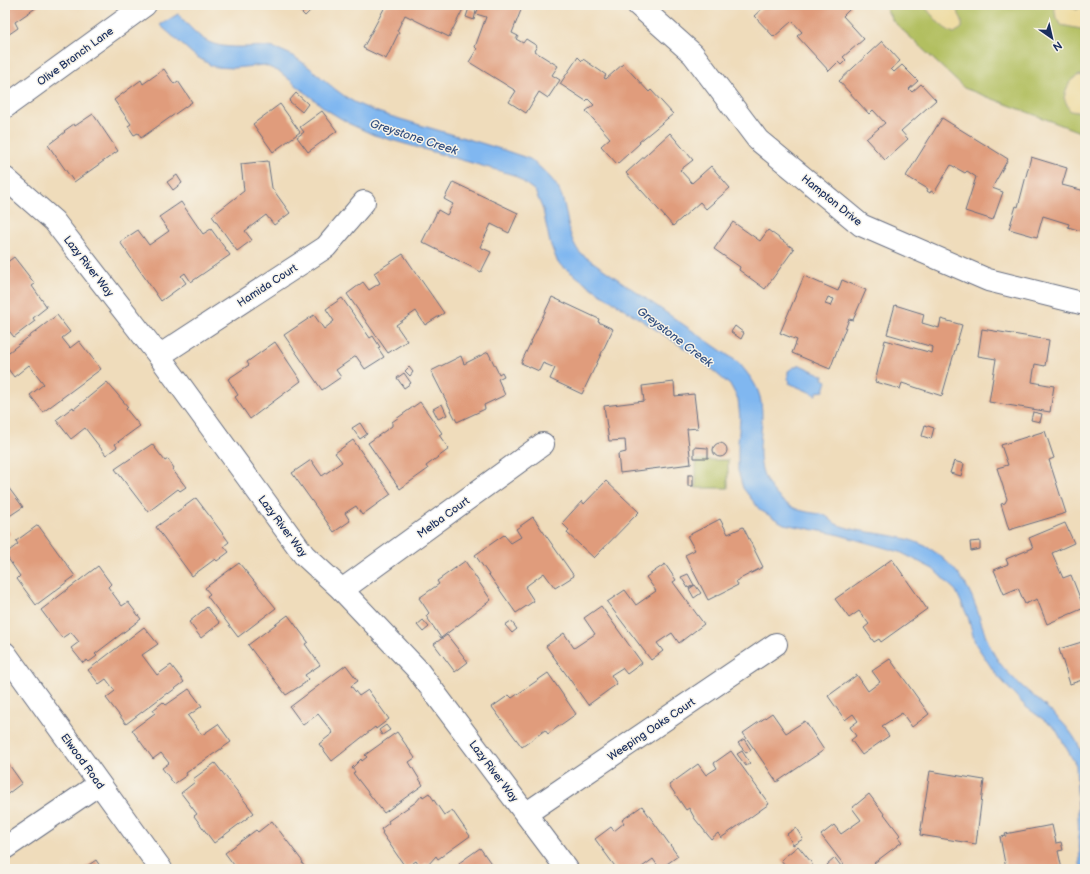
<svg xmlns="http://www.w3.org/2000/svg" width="1090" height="874" font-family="'Balsamiq Sans',sans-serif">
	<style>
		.green { fill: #b2bf61; stroke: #667760 }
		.sand { fill: #eeda9e; stroke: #84847e }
		.water { fill: #80b7f0; stroke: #4e73a7 }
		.building { fill: #e09c7b; fill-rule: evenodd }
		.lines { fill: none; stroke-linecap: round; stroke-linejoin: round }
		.minor-casing { stroke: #656c7f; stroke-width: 24 }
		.minor { stroke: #fff; stroke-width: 22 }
		.labels { text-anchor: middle; stroke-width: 3; stroke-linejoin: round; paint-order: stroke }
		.street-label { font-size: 11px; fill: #1b2f5e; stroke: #f7f3e8 }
		.water-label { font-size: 12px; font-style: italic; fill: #345182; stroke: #f7f3e8 }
	</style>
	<rect width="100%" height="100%" fill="#f7f3e8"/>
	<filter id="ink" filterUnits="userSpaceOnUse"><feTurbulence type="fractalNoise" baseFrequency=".025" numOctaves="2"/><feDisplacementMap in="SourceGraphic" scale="8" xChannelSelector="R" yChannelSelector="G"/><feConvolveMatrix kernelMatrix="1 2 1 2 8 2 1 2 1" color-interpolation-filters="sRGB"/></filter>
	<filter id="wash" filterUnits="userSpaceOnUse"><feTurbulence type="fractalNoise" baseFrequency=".012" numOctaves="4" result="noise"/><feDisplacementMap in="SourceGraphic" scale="16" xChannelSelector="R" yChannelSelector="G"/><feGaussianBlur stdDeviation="0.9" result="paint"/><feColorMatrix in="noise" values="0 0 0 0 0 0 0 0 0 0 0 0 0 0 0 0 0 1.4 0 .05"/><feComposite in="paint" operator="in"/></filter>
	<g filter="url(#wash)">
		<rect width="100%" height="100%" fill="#efdcbb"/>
		<g class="green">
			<path d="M884,5H1085V134L964,88L893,21Z"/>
			<rect x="696" y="460" width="32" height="28"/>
		</g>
		<g class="sand">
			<path d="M923,5H954L962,20V28L954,33C940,28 933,15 923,5Z"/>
			<path d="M1054,5H1070L1077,10L1081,5H1085V27L1081,29L1061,25L1056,18Z"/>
			<path d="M1080,75L1085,77V113L1070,111L1064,98C1067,88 1068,79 1080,75Z"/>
		</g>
		<g class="water">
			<path d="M178,14C203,42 209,48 247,47C258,46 270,46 280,50C308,60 328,88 354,102C375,113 398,118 420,125C457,136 494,146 530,159C542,169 557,181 562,197C569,218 566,234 580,253L739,363C748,374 756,383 760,397C768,431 747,461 775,493C782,502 793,509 803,511C810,513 817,513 824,515C829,517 833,523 838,525C865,535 898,532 925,546C946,557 966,579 974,602C982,622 986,644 999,662C1024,696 1072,716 1084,759C1087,768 1085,780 1085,790C1085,816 1085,843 1085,869H1081L1080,863L1076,765L1055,728L1026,707L995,673L975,643L968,617L956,591L933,569L900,552L836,534L784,524L760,510L743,488L738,471V443L740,418L738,399L731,386L695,355L595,290L558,263L550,243L543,210L535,191L514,175L374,135L350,124L327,110L280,72L264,65L234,68L214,67L194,55L160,25Z"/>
			<path d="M798,364L824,376L823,379L827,381L824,391L817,392L816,395L789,383L790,381L788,379V371L794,367H797Z"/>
		</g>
		<g id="blocks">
			<g class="building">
				<path d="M5,5H40L15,22L18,28L5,37Z"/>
				<path d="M294,5H316L305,16Z"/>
				<path d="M386,5H465L449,37L405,15L397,31L399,32L386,59L363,48Z"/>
				<path d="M480,5H523L512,33L518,36L516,39L523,43L526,39L537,46L534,51L558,66L552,75L560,80L548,98L539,92L526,113L509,102L516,91L469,62L477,49L475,47L486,17L476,14Z"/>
				<path d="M766,5H850L852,7L843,16L864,39L843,57L846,60L841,65L838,62L829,71L797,36L802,32L792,21L774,37L754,16Z"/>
				<path d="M469,8L476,11L474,20L466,17Z"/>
				<path d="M882,41L900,61L891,69L894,72L902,65L918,81L909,89L912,92L921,84L936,100L901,131L908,139L885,160L866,139L885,123L873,110L869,114L839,81Z"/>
				<path d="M578,57L582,61L583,59L606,75L604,78L606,79L623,64L649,92L651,90L673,114L639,142L640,143L617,164L601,146L610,138L586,111L594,105L588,99L586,101L560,84Z"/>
				<path d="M164,69L174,84L178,81L192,102L141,138L138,133L134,135L128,126L131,124L114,100L141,80L143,84Z"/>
				<path d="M296,93L308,104L302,112L289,101Z"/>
				<path d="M280,104L300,132L273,152L253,124Z"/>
				<path d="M322,111L337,131L308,152L297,137L304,132L300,127Z"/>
				<path d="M93,114L118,151L74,182L48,145L65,132L64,131L74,124L75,126Z"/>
				<path d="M942,118L1008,159L992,188L1003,192L993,220L965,211L976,177L967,171L965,173L951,165L934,193L931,191L930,193L927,191L928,189L906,176Z"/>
				<path d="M670,133L693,160L680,170L692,183L711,166L730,188L706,209L700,202L673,226L626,173Z"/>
				<path d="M1031,157L1067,168L1062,185L1085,191V232L1068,227L1069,224L1043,216L1037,237L1009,229L1016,206L1018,207Z"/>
				<path d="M268,161L272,188L290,213L274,225L266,215L245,231L252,240L237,251L212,216L244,191L241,164Z"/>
				<path d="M177,175L182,183L173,190L167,182Z"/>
				<path d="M453,182L518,213L509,233L491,224L480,247L491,252L481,272L422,242L438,210L447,215L453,204L444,199Z"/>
				<path d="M181,202L203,234L211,229L230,255L191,282L185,273L181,276L186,283L161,301L120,242L138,230L149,245L169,231L159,217Z"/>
				<path d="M733,222L760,241L768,230L794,249L765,289L739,270L740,267L714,249Z"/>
				<path d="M403,254L444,313L425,325L416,311L396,325L407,341L388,353L347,294L363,282L369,290L380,283L374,273Z"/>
				<path d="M14,257L35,284L32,286L47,307L33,318L35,321L14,337L5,326V270L9,267L6,263Z"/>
				<path d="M804,276L838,291L842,280L866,290L853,320L849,319L830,369L792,353L797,340L780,333ZM828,297L834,299L831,306L825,304Z"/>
				<path d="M552,297L599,319L598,322L613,329L582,394L550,379L555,368L543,363L539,371L521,363Z"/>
				<path d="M342,298L370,338L373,336L380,347L378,348L384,357L365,369L356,356L336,370L341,377L322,390L284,335L314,315L324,329L334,321L326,309Z"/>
				<path d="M895,305L924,314L922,323L939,328L941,319L962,325L942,396L902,383L900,389L875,382L885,340L932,353L933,347L887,334Z"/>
				<path d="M57,315L70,332L62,338L70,348L79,341L101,369L43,412L30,395L44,384L29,365L14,377L5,365V355Z"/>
				<path d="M735,326L744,333L741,339L731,332Z"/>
				<path d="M982,329L1049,340L1045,366L1035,364L1032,382L1054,386L1050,412L989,402L996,359L978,356Z"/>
				<path d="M275,342L301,381L250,419L235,397L238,395L228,379L249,365L247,362Z"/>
				<path d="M488,352L499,374L502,372L504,376L498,379L505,395L484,405L485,409L457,422L431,371L461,356L464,364Z"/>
				<path d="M409,367L413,372L410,376L405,371Z"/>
				<path d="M404,373L411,383L404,388L397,378Z"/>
				<path d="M107,382L128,407L126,409L140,426L115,444L117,447L106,455L85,428L71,439L56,420L73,407L74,409Z"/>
				<path d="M674,382L675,396L694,394L698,428L687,429L691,464L620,473L618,454L626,452L625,440L609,441L604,406L644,401L642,386Z"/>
				<path d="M420,402L442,433L439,435L449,449L426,466L428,469L400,489L368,443L392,426V422Z"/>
				<path d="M442,404L447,415L438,419L433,409Z"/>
				<path d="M1033,412L1042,414L1040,422L1031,420Z"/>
				<path d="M360,423L367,434L360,439L352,428Z"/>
				<path d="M925,425L934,428L931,439L922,436Z"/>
				<path d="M1045,431L1054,458L1049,460L1066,513L1009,530L1001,504L1005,503L1007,499L997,468L1008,465L1001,445Z"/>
				<path d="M353,440L391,494L362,515L356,506L345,513L350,521L334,532L292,473L311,460L322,476L342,462L335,453Z"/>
				<circle cx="720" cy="450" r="7"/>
				<path d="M152,444L165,461L168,459L174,468L172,469L186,487L180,491L178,489L148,512L115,469Z"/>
				<path d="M694,447L708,448V458H694Z"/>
				<path d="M954,461L964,464L961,476L950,473Z"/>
				<rect x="688" y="475" width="5" height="11"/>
				<path d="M606,481L639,512L594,558L567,533L569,530L562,523L582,501L584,504Z"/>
				<path d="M5,483L23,507L5,519Z"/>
				<path d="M196,498L229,542L224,546L229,552L217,561L215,559L192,576L156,527Z"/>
				<path d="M533,517L574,576L555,588L544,573L525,587L534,601L516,613L475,555L504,535L511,543L521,537L516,529Z"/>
				<path d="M720,519L728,534L743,527L763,567L736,581L738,585L708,600L685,555L695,550L687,536Z"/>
				<path d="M1065,523L1074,543L1052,553L1063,578L1071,575L1084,608L1047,624L1037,599L1025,604L1018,588L1004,594L994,570L1008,564L1006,559L1033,548L1029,538Z"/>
				<path d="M38,525L75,576L36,605L17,579L20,576L5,554L18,544L16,541Z"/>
				<path d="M5,527L10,534L5,537Z"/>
				<path d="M980,541V549L971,551L970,542Z"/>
				<path d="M892,559L927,609L881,642L879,639L874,642L864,628L869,624L859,611L849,618L835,599Z"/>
				<path d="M465,561L491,600L441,638L426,616L429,613L419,598L439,584L437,581Z"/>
				<path d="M239,563L276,608L238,637L207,596L210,594L205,588Z"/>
				<path d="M665,564L676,580L673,582L704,624L679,643L672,633L657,643L663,651L651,660L607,602L625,590L636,605L656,591L646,577Z"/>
				<path d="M98,566L111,584L108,587L122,606L128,602L141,619L95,654L97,656L89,662L87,660L83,663L71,648L79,642L71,632L62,638L41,610Z"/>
				<path d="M688,574L694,585L688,588L681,577Z"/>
				<path d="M695,585L701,593L694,598L689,589Z"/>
				<path d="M601,606L642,663L627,674L622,668L611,675L617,684L588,705L546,646L564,633L574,648L595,634L584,618Z"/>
				<path d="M207,607L220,623L201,638L189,622Z"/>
				<path d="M288,615L308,642L305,644L320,665L305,675L308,679L305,682V683L286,695L248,645Z"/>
				<path d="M423,620L429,627L423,632L417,625Z"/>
				<path d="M511,621L517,629L512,633L505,625Z"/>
				<path d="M144,627L158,644L142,655L157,675L171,665L184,682L168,694L167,693L126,724L106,698L115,691L106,679L99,684L88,670Z"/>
				<path d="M447,635L468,662L455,672L434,644Z"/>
				<path d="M1085,641V689L1082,680L1070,684L1059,649Z"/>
				<path d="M890,659L929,714L912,727L902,713L882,726L889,736L862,755L851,740L856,736L850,727L858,721L853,714L845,720L828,696L857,675L868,691L880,682L872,671Z"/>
				<path d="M346,665L358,681L351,686L359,696L368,690L389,719L376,729L375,727L332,761L319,744L333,733L318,714L303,725L290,707Z"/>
				<path d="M548,673L576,714L548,734L545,730L522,747L492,707L509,695L512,698Z"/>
				<path d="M189,689L202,706L188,716L202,735L218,724L231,742L186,773L187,775L174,784L162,768L169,763L161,753L153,759L132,730L155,713L153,710L163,702L166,705Z"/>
				<path d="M772,713L786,733L805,721L824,750L777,782L743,733Z"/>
				<path d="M386,725L390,730L382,735L379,730Z"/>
				<path d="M397,732L415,758L409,762L423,785L384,813L353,773L355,772L352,768L361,759L362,761L367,757L365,755Z"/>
				<path d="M744,739L751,750L746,753L738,743Z"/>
				<path d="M731,751L769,804L721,838L718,833L711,839L695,819L689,808L686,810L669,785L698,764L706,775L717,768L714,763Z"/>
				<path d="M742,751L750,763L746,766L737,754Z"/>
				<path d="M5,759L22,783L5,796Z"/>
				<path d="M215,763L254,813L214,843L194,816L197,814L181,793L195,782L193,779Z"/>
				<path d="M930,771L984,780L976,844L920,835Z"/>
				<path d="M429,793L444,815L452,810L470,836L438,859L436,856L428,865L426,863L420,867L416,861L406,868L382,833L383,832L381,829L389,823L388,821L416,802L422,795L423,797Z"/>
				<path d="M869,794L900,835L898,837L902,842L874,863L879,869H847L821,835L834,825L841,834L861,820L852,808Z"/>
				<path d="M642,806L678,856L660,869L653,859L642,867L644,869H617L595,839L611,827L614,831L624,823L622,820Z"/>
				<path d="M272,821L303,862L302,863L306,869H237L225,853L256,830L258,832Z"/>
				<path d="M1052,825L1056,843L1061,842L1063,850L1058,851L1062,869H1006L1000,837L1006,836L1005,834Z"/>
				<path d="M796,828L803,839L793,845L787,834Z"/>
				<path d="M798,846L811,862L814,869H788L781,860Z"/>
				<path d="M480,848L495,869H463L459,863Z"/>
				<path d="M835,858L841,866L838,869H830L827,865Z"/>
				<path d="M96,860L102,869H83Z"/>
			</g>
		</g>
	</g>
	<g filter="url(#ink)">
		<use href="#blocks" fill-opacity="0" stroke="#656c7f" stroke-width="1"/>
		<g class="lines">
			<defs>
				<g id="minor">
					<path d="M638,5L693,54L758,140L861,225L988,280L1085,304"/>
					<path d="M5,107L145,5"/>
					<path d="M5,178L54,221L159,356L304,555L342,590L416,668L567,869"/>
					<path d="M159,356L326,247L364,202"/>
					<path d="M342,590L543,444"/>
					<path d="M5,653L161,869"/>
					<path d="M527,813L776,644"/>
					<path d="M5,848L99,784"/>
				</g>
			</defs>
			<use href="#minor" class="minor-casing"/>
			<use href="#minor" class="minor"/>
		</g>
	</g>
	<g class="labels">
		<g class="street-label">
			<text transform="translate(75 56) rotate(-36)" y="4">Olive Branch Lane</text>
			<text transform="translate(832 200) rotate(39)" y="4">Hampton Drive</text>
			<text transform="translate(89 266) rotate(52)" y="4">Lazy River Way</text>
			<text transform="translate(267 285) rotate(-33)" y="4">Hamida Court</text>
			<text transform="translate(443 517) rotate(-36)" y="4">Melba Court</text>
			<text transform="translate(283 526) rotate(53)" y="4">Lazy River Way</text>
			<text transform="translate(651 729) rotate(-34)" y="4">Weeping Oaks Court</text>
			<text transform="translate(83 761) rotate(54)" y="4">Elwood Road</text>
			<text transform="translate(494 771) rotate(53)" y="4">Lazy River Way</text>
		</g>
		<g class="water-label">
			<text transform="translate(414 137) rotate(18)" y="4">Greystone Creek</text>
			<text transform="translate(675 337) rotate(37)" y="4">Greystone Creek</text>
		</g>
	</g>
	<rect width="1090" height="874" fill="none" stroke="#f7f3e8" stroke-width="20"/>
	<g transform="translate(1052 38) rotate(146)" stroke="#f7f3e8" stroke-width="3" paint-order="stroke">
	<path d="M0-3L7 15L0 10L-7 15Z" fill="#1b2f5e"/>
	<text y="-6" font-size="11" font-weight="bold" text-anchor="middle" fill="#1b2f5e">N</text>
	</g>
</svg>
